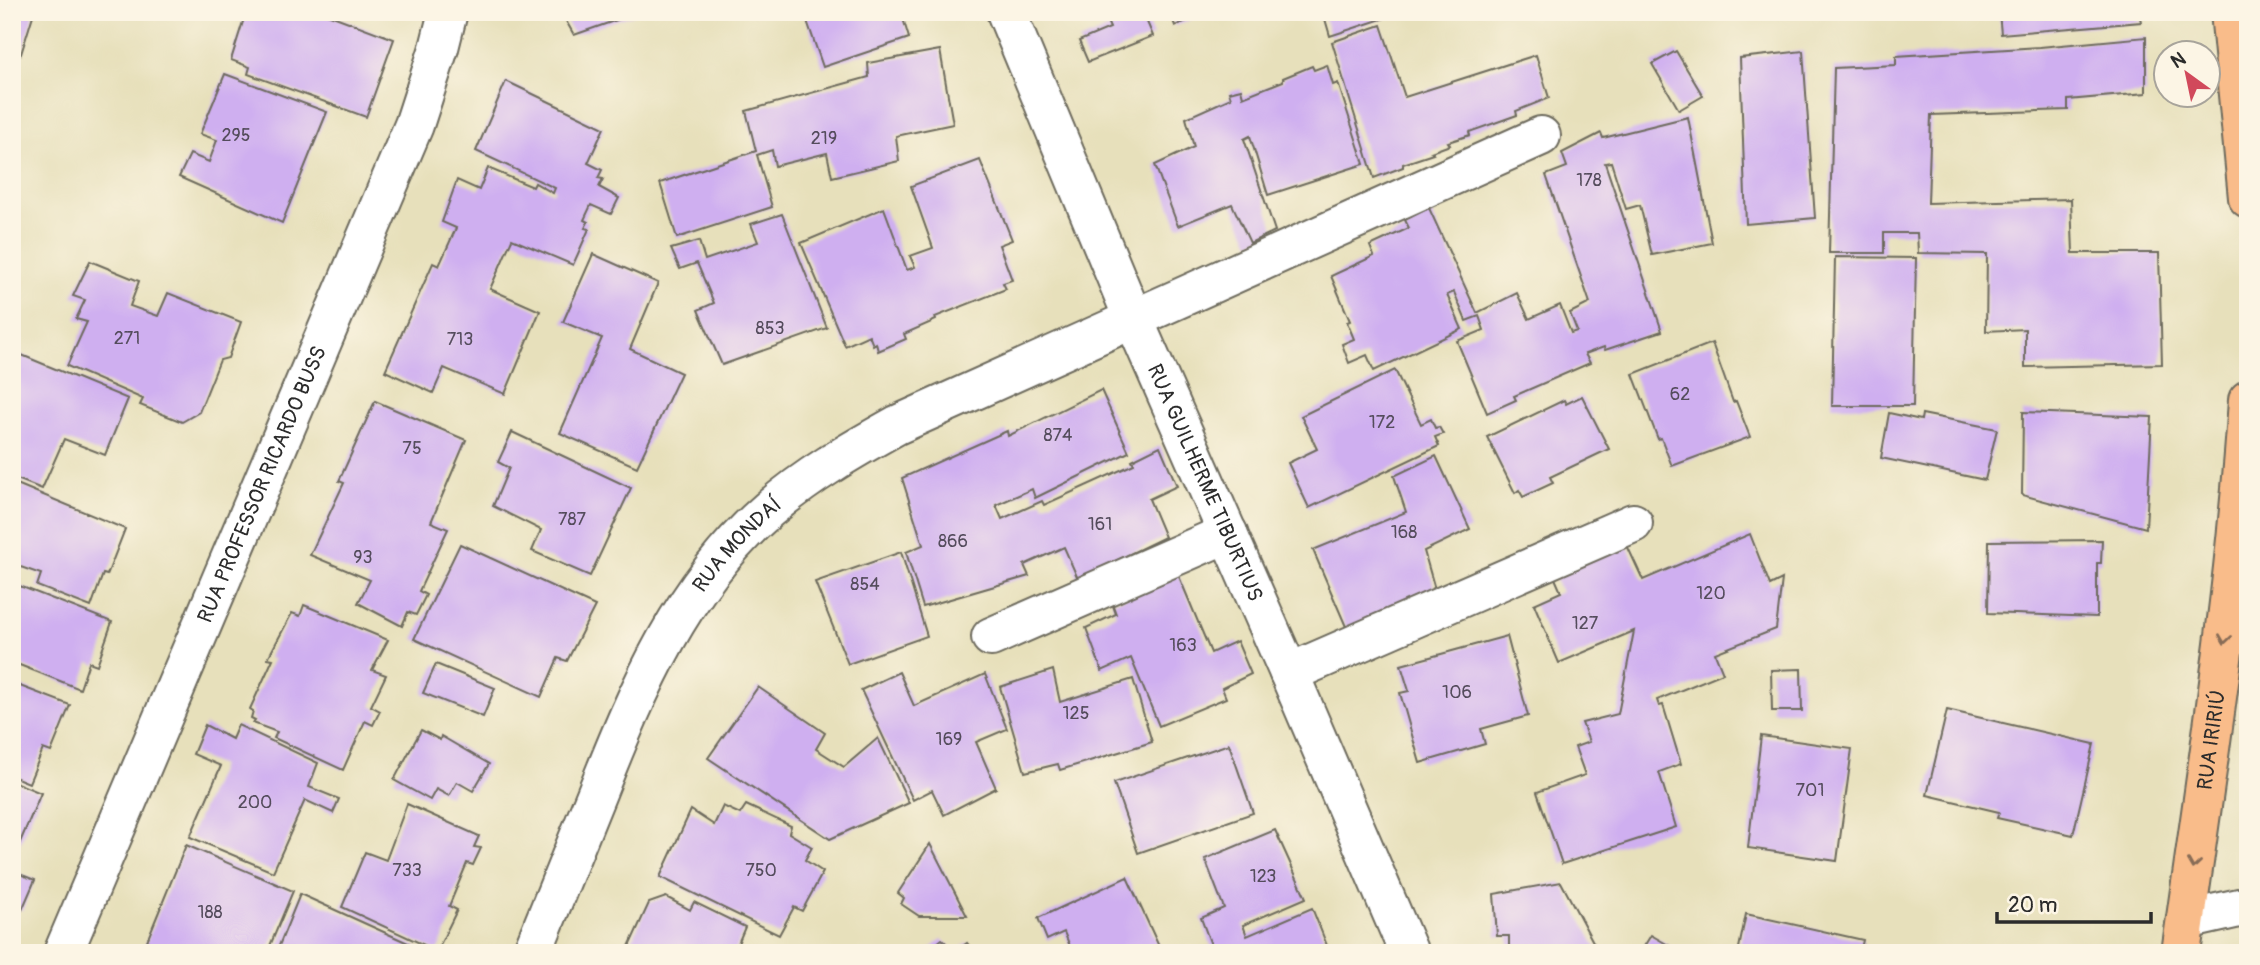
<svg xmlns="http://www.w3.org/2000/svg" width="2260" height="965" font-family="Pangolin,sans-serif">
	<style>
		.building { fill: #cfaff0 }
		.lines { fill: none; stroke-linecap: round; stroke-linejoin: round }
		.minor-casing { stroke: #6d6a5d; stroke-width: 42 }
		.primary-casing { stroke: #6d6a5d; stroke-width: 42 }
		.minor { stroke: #fff; stroke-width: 38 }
		.primary { stroke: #f9bc8a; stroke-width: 38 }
		.oneway { stroke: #886c56 }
		.labels { text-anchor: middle; stroke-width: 6; stroke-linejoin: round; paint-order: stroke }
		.number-label { font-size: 18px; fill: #544c5c }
		.street-label { font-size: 21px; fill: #2b2b2b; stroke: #fcf5e5 }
	</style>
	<rect width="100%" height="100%" fill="#fcf5e5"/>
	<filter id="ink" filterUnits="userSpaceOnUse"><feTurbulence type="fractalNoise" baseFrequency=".0143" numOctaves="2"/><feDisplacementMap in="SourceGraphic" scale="14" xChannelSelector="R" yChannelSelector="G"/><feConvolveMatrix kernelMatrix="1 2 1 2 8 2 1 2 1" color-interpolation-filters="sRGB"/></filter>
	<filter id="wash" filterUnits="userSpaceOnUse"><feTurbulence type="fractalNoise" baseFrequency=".00686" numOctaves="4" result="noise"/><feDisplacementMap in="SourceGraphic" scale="28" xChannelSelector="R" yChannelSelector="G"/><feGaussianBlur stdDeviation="1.57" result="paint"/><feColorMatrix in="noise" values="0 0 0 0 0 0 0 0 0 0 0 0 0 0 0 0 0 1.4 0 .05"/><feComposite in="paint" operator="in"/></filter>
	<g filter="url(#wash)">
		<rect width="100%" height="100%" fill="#e7e0bb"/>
		<g id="blocks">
			<g class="building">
				<path d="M12,12H34L21,54L12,48Z"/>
				<path d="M246,12H322L394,39L366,117L248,74L250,67L231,60Z"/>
				<path d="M561,12H637V13L574,35Z"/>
				<path d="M804,12H901L909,38L823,67Z"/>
				<path d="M1103,12H1150L1144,15L1153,36L1088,62L1079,41L1110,28Z"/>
				<path d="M1170,12H1208L1175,26Z"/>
				<path d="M1323,12H1400V13L1330,36Z"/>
				<path d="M1999,12H2139L2141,22L2001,34Z"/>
				<path d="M1381,25L1405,97L1536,55L1549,98L1516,111L1517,115L1469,132L1470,135L1448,142L1450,145L1431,152L1433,154L1403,164V167L1374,178L1332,42Z"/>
				<path d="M2146,37V93L2068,100V110L1931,115L1928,203L2071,199L2073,253H2159L2162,364L2025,367V329L1986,331L1987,254L1918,253L1917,233H1884V253H1829L1834,68L1896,65V56L2040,47Z"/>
				<path d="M940,50L953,124L896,136L899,161L832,177L827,153L775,166L772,150L757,155L772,207L677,238L660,183L756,151L746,111L869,77L868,63Z"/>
				<path d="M1676,51L1703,96L1679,110L1652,64Z"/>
				<path d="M1803,51L1815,218L1746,224L1740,58Z"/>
				<path d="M1327,65L1333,85L1338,83L1364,164L1268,195L1250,136L1244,139L1275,231L1250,243L1232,204L1178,226L1155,165L1194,147L1186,118L1231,98L1229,92L1241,89L1243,97L1283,81V78L1312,66L1314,70Z"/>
				<path d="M225,74L327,112L282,223L179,177L190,154L209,162L217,140L200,134Z"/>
				<path d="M506,81L604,128L588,163L602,170L598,178L603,179L599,187L619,198L611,214L591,205L584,220L588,222L585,228L589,229L573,265L512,239L490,289L540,311L505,394L444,368L433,393L385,371L433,263L439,266L456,228L442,222L457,180L479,190L488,168L533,187L535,183L553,193L555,188L476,151Z"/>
				<path d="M1688,117L1712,243L1652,255L1640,205L1626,209L1611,162L1605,163L1662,331L1605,350L1604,347L1585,354L1590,363L1514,396L1516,400L1487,413L1457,341L1484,330L1479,316L1466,321L1454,292L1447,295L1462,329L1374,371L1367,355L1349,363L1342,344L1354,339L1347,322L1350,321L1331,276L1374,256L1370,246L1409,228L1405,220L1429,208L1477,313L1517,293L1529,319L1560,305L1571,333L1577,331L1570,313L1590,303L1546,175L1567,167L1562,153L1601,133L1603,138Z"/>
				<path d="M980,160L1012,240L999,245L1012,280L1003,283L1006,289L935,317L936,320L904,334L906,339L878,351L876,343L873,345L869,335L845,346L801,243L884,208L907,270L915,267L910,256L933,248L911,186Z"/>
				<path d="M782,214L827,328L722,365L698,310L714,303L697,263L680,269L671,249L699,241L705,260L758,242L751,224Z"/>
				<path d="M593,254L658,283L630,349L681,373L637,467L560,433L602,338L563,322Z"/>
				<path d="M1835,257L1916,258L1913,406H1832Z"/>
				<path d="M90,261L139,281L130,306L158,316L168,293L241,322L228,358L220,360L199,412L182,422L140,405L143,399L67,366L87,322L76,319L85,300L73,296Z"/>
				<path d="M1712,343L1733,402L1736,401L1750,437L1672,466L1661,438L1658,439L1633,374Z"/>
				<path d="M12,351L128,399L105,455L64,439L42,489L12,477Z"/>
				<path d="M1395,370L1421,424L1431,419L1435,428L1439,427L1443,434L1435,437L1439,446L1309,508L1288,463L1317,449L1301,416Z"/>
				<path d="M1101,390L1129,452L1035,498L1032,489L996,505L1002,519L1042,501L1044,505L1134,464L1132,460L1160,446L1177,486L1149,499L1165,537L1078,579L1064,547L1024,565L1029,576L923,607L906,552L923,545L902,478L1007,431L1008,436Z"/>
				<path d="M1582,396L1609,449L1550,477L1553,483L1523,497L1519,490L1515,493L1487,437L1564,400L1566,404Z"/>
				<path d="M375,401L466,440L431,522L448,529L419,591L426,595L416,615L408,612L402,626L358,603L370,580L310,555L344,483L339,481Z"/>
				<path d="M2023,412L2152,417L2146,528L2022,495Z"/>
				<path d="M1889,413L1921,420L1922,414L1997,429L1985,480L1881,458Z"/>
				<path d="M512,432L631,488L590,576L532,551L541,530L493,506L509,468L498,462Z"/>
				<path d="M1436,456L1470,529L1424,551L1436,593L1347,629L1313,550L1406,512L1394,476Z"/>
				<path d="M12,482L125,529L107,575L103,574L91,607L37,586L41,574L12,564Z"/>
				<path d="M1750,534L1770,585L1782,579L1776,629L1715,653L1723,673L1657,700L1659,706L1663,705L1681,764L1659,772L1676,827L1562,864L1537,792L1585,775L1575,747L1589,742L1582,723L1618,714L1634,631L1559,663L1534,604L1561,592L1551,569L1625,541L1643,580Z"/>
				<path d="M2102,540L2101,563H2097V617L1988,613L1989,541Z"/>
				<path d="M460,544L595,606L567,661L558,658L541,697L414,639Z"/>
				<path d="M901,552L927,636L848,664L815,582Z"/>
				<path d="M1178,574L1211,653L1237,641L1251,674L1222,688L1226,698L1159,726L1131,658L1102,671L1086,628L1116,614L1112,603Z"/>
				<path d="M12,583L112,622L97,665L89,662L80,689L12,662Z"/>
				<path d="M304,605L388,640L372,670L386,675L371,706L380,711L373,725L365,721L343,770L274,738L277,732L253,723L255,720L251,718L253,711L250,709L273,659L268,658L292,613L300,616Z"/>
				<path d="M1507,636L1528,716L1481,729L1485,744L1420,763L1400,693L1409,691L1401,665Z"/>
				<path d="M436,664L495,688L483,717L423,693Z"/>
				<path d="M1801,669L1802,711H1772L1771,670Z"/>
				<path d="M1053,670L1060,702L1133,679L1152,742L1060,770L1058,764L1025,772L1000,687Z"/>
				<path d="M899,672L914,706L985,674L1007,729L976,742L996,788L944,815L932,790L913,800L861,690Z"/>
				<path d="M12,683L70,705L51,752L43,749L29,783L12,776Z"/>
				<path d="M758,687L825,733L816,749L844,767L878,738L909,803L830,839L708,758Z"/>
				<path d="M1947,710L2094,744L2073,835L1997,818L1999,812L1927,795Z"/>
				<path d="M205,725L232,739L238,725L318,763L309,787L339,799L333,813L305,800L273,872L190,837L221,766L193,754Z"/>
				<path d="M421,730L440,740L441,736L489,764L473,791L457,782L449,796L436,789L430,800L394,780Z"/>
				<path d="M1761,736L1852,749L1837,861L1748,848Z"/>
				<path d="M1229,744L1253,813L1138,853L1114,783Z"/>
				<path d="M12,781L41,793L12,861Z"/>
				<path d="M407,804L479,836L474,847L481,848L473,865L467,863L449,906L457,910L437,951L342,907L365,852L386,860Z"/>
				<path d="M746,805L791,826L789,833L812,847L805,860L823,872L802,911L794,907L779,935L660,877L691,810L714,825L723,806L740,814Z"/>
				<path d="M1275,830L1306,898L1243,925L1247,936L1312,908L1330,953H1214L1201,918L1224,908L1205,859Z"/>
				<path d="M930,844L967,916H919L901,904L904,898L898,893Z"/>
				<path d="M186,845L293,891L267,953H142Z"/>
				<path d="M12,871L35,880L22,910L12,906Z"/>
				<path d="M1127,877L1162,953H1073L1064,932L1047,940L1038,918Z"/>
				<path d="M1561,882L1599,953H1509V936H1497L1494,894Z"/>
				<path d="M300,894L430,953H276Z"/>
				<path d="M666,897L690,910L694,902L745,927L734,953H626L649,903Z"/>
				<path d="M1746,914L1863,940L1860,953H1738Z"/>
				<path d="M1651,935L1682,953H1640Z"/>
				<path d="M942,939L955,952L967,943L975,953H925Z"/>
			</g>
		</g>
	</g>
	<g filter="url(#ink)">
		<use href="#blocks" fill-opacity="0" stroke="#6d6a5d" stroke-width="2"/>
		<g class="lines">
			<defs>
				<g id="minor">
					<path id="s1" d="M1006,12L1133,318L1289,673L1409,953"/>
					<path d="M991,637L1228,533"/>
					<path d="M1289,673L1633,523"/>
					<path d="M2186,920L2248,906"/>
					<path id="s2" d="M63,953L414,125L439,48L448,12"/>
					<path id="s3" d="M532,953C554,898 576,844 598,790C639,687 682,585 768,510C807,476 852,450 897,425L1541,136"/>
				</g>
				<g id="primary">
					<path d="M2230,12L2248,198"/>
					<path id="s4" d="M2181,953C2207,769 2236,585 2248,400"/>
				</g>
			</defs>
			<use href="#minor" class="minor-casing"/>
			<use href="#primary" class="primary-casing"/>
			<use href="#minor" class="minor"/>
			<use href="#primary" class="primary"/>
		</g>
		<defs><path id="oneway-chevron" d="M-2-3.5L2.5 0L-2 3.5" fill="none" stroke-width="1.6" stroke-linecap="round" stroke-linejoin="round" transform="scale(1.75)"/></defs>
		<g class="oneway">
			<use href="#oneway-chevron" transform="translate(2225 639) rotate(98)"/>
			<use href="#oneway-chevron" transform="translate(2194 864) rotate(98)"/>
		</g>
	</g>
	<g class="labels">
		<g class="number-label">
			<text x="236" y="141">295</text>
			<text x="824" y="144">219</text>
			<text x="1589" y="186">178</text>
			<text x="770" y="334">853</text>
			<text x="127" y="344">271</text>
			<text x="460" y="345">713</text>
			<text x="1680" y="400">62</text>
			<text x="1382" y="428">172</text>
			<text x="1058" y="441">874</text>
			<text x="412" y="454">75</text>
			<text x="572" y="525">787</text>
			<text x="1100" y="530">161</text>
			<text x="1404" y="538">168</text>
			<text x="953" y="547">866</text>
			<text x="363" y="563">93</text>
			<text x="865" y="590">854</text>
			<text x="1711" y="599">120</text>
			<text x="1585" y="629">127</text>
			<text x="1183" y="651">163</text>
			<text x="1457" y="698">106</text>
			<text x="1076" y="719">125</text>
			<text x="949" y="745">169</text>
			<text x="1810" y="796">701</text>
			<text x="255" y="808">200</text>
			<text x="407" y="876">733</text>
			<text x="761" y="876">750</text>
			<text x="1263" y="882">123</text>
			<text x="210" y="918">188</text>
		</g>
		<g class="street-label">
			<text dy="7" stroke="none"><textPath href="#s1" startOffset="511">RUA GUILHERME TIBURTIUS</textPath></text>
			<text dy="7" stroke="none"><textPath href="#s2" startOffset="509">RUA PROFESSOR RICARDO BUSS</textPath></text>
			<text dy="7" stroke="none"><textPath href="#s3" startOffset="460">RUA MONDAÍ</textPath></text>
			<text dy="7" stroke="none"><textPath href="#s4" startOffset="215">RUA IRIRIÚ</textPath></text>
		</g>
	</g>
	<rect width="2260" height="965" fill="none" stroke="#fcf5e5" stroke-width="42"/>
	<g transform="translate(2187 74) rotate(327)"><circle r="33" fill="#fcf5e5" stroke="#a8a49b" stroke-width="2"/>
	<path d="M0-5L12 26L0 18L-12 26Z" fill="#d1495b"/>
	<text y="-10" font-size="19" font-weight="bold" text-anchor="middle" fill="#2b2b2b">N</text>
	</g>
	<path d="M1997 912v10h154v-10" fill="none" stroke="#2b2b2b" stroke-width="3.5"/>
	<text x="2008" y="912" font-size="21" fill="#2b2b2b" stroke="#fcf5e5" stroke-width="5" paint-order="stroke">20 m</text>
</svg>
